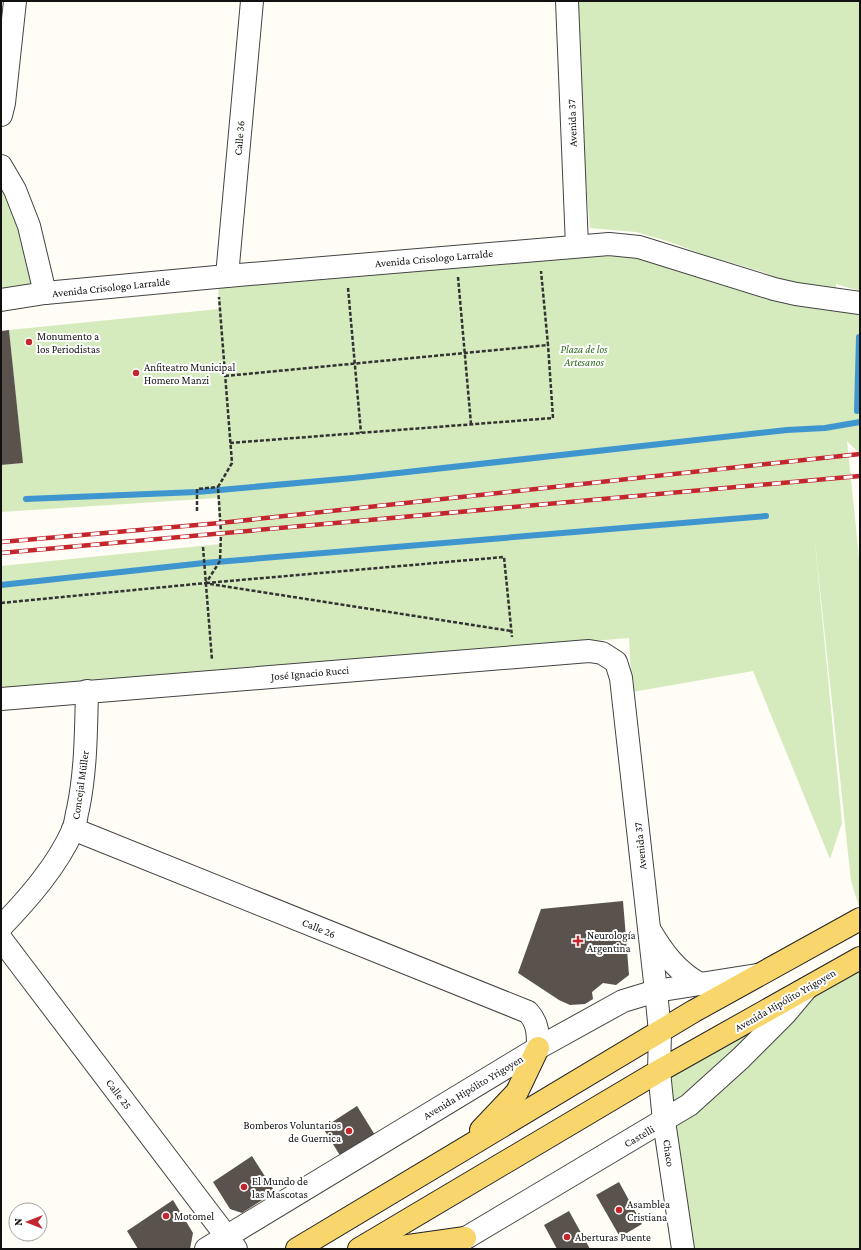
<svg xmlns="http://www.w3.org/2000/svg" width="861" height="1250" font-family="'Crimson Pro',serif">
	<style>
		.green { fill: #d5ebbd }
		.lines { fill: none; stroke-linecap: round; stroke-linejoin: round }
		.stream { stroke: #3f96cf; stroke-width: 6 }
		.building { fill: #5a524d }
		.minor-casing { stroke: #444; stroke-width: 24 }
		.major-casing { stroke: #222; stroke-width: 24 }
		.path { stroke: #333; stroke-width: 2.5; stroke-dasharray: 4 2; stroke-linecap: butt }
		.minor { stroke: #fff; stroke-width: 22 }
		.major { stroke: #f9d66b; stroke-width: 22 }
		.rail-casing { stroke: #c4262e; stroke-width: 4.5 }
		.rail { stroke: #fff; stroke-width: 3; stroke-dasharray: 9; stroke-linecap: butt }
		.poi-dot { fill: #c4262e; stroke: #fff; stroke-width: 1.5 }
		.labels { text-anchor: middle; stroke-width: 4; stroke-linejoin: round; paint-order: stroke }
		.street-label { font-size: 11px; fill: #111; stroke: #fff }
		.poi-label { font-size: 11px; fill: #111; stroke: #fff; text-anchor: start }
		.park-label { font-size: 11px; font-style: italic; fill: #2f6b1f; stroke: #fff }
	</style>
	<rect width="100%" height="100%" fill="#fffdf5"/>
	<g class="green">
		<path d="M570,1H860V291L836,284L837,309L860,314V459V454L847,441L860,567V910L851,881L814,533L842,823L830,859L753,671L632,692L629,638L1,689V566L220,544L218,498L1,512V465L23,463L9,330L219,309L218,285L610,248L771,295L772,276L763,272L708,256L667,241L636,232L590,228Z"/>
		<path d="M1,166L45,293L1,300Z"/>
		<path d="M860,956V1249H683L659,1071Z"/>
	</g>
	<g class="lines">
		<g class="stream">
			<path d="M857,411L859,337"/>
			<path d="M26,499L197,492L353,478L787,430L825,428L860,422"/>
			<path d="M1,585L204,563L766,516"/>
		</g>
	</g>
	<g class="building">
		<path d="M9,330L23,463L1,465V331Z"/>
		<path d="M623,901L629,975L616,985L603,983L592,992L593,999L585,1004L570,1005L559,1000L518,973L541,909Z"/>
		<path d="M357,1106L375,1135L341,1157L323,1128Z"/>
		<path d="M252,1156L275,1192L242,1213L230,1209L213,1182Z"/>
		<path d="M619,1182L642,1224L620,1237L596,1195Z"/>
		<path d="M173,1200L193,1233L190,1249H138L127,1231Z"/>
		<path d="M569,1211L590,1249H557L544,1225Z"/>
	</g>
	<g class="lines">
		<defs>
			<g id="minor">
				<path d="M567,1L577,246"/>
				<path d="M1,115L4,103L15,1"/>
				<path d="M1,166L15,190L29,226L45,293"/>
				<path d="M227,276L252,1"/>
				<path d="M1,300L45,293L227,276L609,244L639,247L774,289L796,294L860,303"/>
				<path d="M1,699L589,651L602,653L616,662L621,678L656,991L660,1032L659,1071L664,1121L683,1249"/>
				<path d="M73,829L528,1012C538,1023 538,1033 538,1048"/>
				<path d="M1,927C28,899 57,866 73,830C76,823 76,816 78,809C86,771 86,730 87,691"/>
				<path d="M651,932C664,954 678,972 700,984"/>
				<path d="M1,939L236,1249"/>
				<path d="M449,1248L689,1105L741,1058L785,1014L806,989"/>
				<path d="M206,1249L538,1048L623,1001L656,991L757,975"/>
			</g>
			<g id="major">
				<path d="M481,1130L517,1092L538,1048"/>
				<path d="M297,1249L694,1011L860,919"/>
				<path d="M359,1249L659,1071L860,958"/>
				<path d="M387,1249L465,1238"/>
			</g>
		</defs>
		<use href="#minor" class="minor-casing"/>
		<use href="#major" class="major-casing"/>
		<g class="path">
			<path d="M458,277L471,424"/>
			<path d="M348,288L361,433"/>
			<path d="M225,376L548,345L541,271"/>
			<path d="M230,443L553,418L548,345"/>
			<path d="M197,511V489L218,487"/>
			<path d="M203,547L212,660"/>
			<path d="M206,583L504,557L512,637"/>
			<path d="M210,584L511,631"/>
			<path d="M1,603L206,583L220,561L221,533L218,487L232,463L219,297"/>
		</g>
		<use href="#minor" class="minor"/>
		<use href="#major" class="major"/>
		<defs>
			<g id="rail">
				<path d="M1,542L220,523L860,454"/>
				<path d="M1,553L860,476"/>
			</g>
		</defs>
		<use href="#rail" class="rail-casing"/>
		<use href="#rail" class="rail"/>
	</g>
	<g class="poi-dot">
		<circle cx="29" cy="342" r="4"/>
		<circle cx="136" cy="373" r="4"/>
		<path d="M576 935h4v4h4v4h-4v4h-4v-4h-4v-4h4z"/>
		<circle cx="349" cy="1131" r="4"/>
		<circle cx="244" cy="1187" r="4"/>
		<circle cx="619" cy="1210" r="4"/>
		<circle cx="166" cy="1216" r="4"/>
		<circle cx="567" cy="1237" r="4"/>
	</g>
	<g class="labels">
		<g class="street-label">
			<text transform="translate(572 123) rotate(-92)" y="4">Avenida 37</text>
			<text transform="translate(239 138) rotate(-85)" y="4">Calle 36</text>
			<text transform="translate(434 258) rotate(-5)" y="4">Avenida Crisologo Larralde</text>
			<text transform="translate(111 287) rotate(-6)" y="4">Avenida Crisologo Larralde</text>
			<text transform="translate(310 673) rotate(-5)" y="4">José Ignacio Rucci</text>
			<text transform="translate(80 785) rotate(-82)" y="4">Concejal Müller</text>
			<text transform="translate(640 846) rotate(-96)" y="4">Avenida 37</text>
			<text transform="translate(319 928) rotate(22)" y="4">Calle 26</text>
			<text transform="translate(785 1000) rotate(-30)" y="4">Avenida Hipólito Yrigoyen</text>
			<text transform="translate(473 1087) rotate(-31)" y="4">Avenida Hipólito Yrigoyen</text>
			<text transform="translate(119 1094) rotate(53)" y="4">Calle 25</text>
			<text transform="translate(639 1136) rotate(-30)" y="4">Castelli</text>
			<text transform="translate(669 1153) rotate(82)" y="4">Chaco</text>
		</g>
		<g class="poi-label">
			<text x="37" y="340">Monumento a<tspan x="37" dy="13">los Periodistas</tspan></text>
			<text x="144" y="371">Anfiteatro Municipal<tspan x="144" dy="13">Homero Manzi</tspan></text>
			<text x="587" y="939">Neurología<tspan x="587" dy="13">Argentina</tspan></text>
			<text x="341" y="1129" text-anchor="end">Bomberos Voluntarios<tspan x="341" dy="13">de Guernica</tspan></text>
			<text x="252" y="1185">El Mundo de<tspan x="252" dy="13">las Mascotas</tspan></text>
			<text x="627" y="1208">Asamblea<tspan x="627" dy="13">Cristiana</tspan></text>
			<text x="174" y="1220">Motomel</text>
			<text x="575" y="1241">Aberturas Puente</text>
		</g>
		<g class="park-label">
			<text x="584" y="353">Plaza de los<tspan x="584" dy="13">Artesanos</tspan></text>
		</g>
	</g>
	<rect width="861" height="1250" fill="none" stroke="#111111" stroke-width="4"/>
	<g transform="translate(28 1222) rotate(270)"><circle r="19" fill="#ffffff" stroke="#a0a0a0"/>
	<path d="M0-3L7 15L0 10L-7 15Z" fill="#c4262e"/>
	<text y="-6" font-size="11" font-weight="bold" text-anchor="middle" fill="#111111">N</text>
	</g>
</svg>
